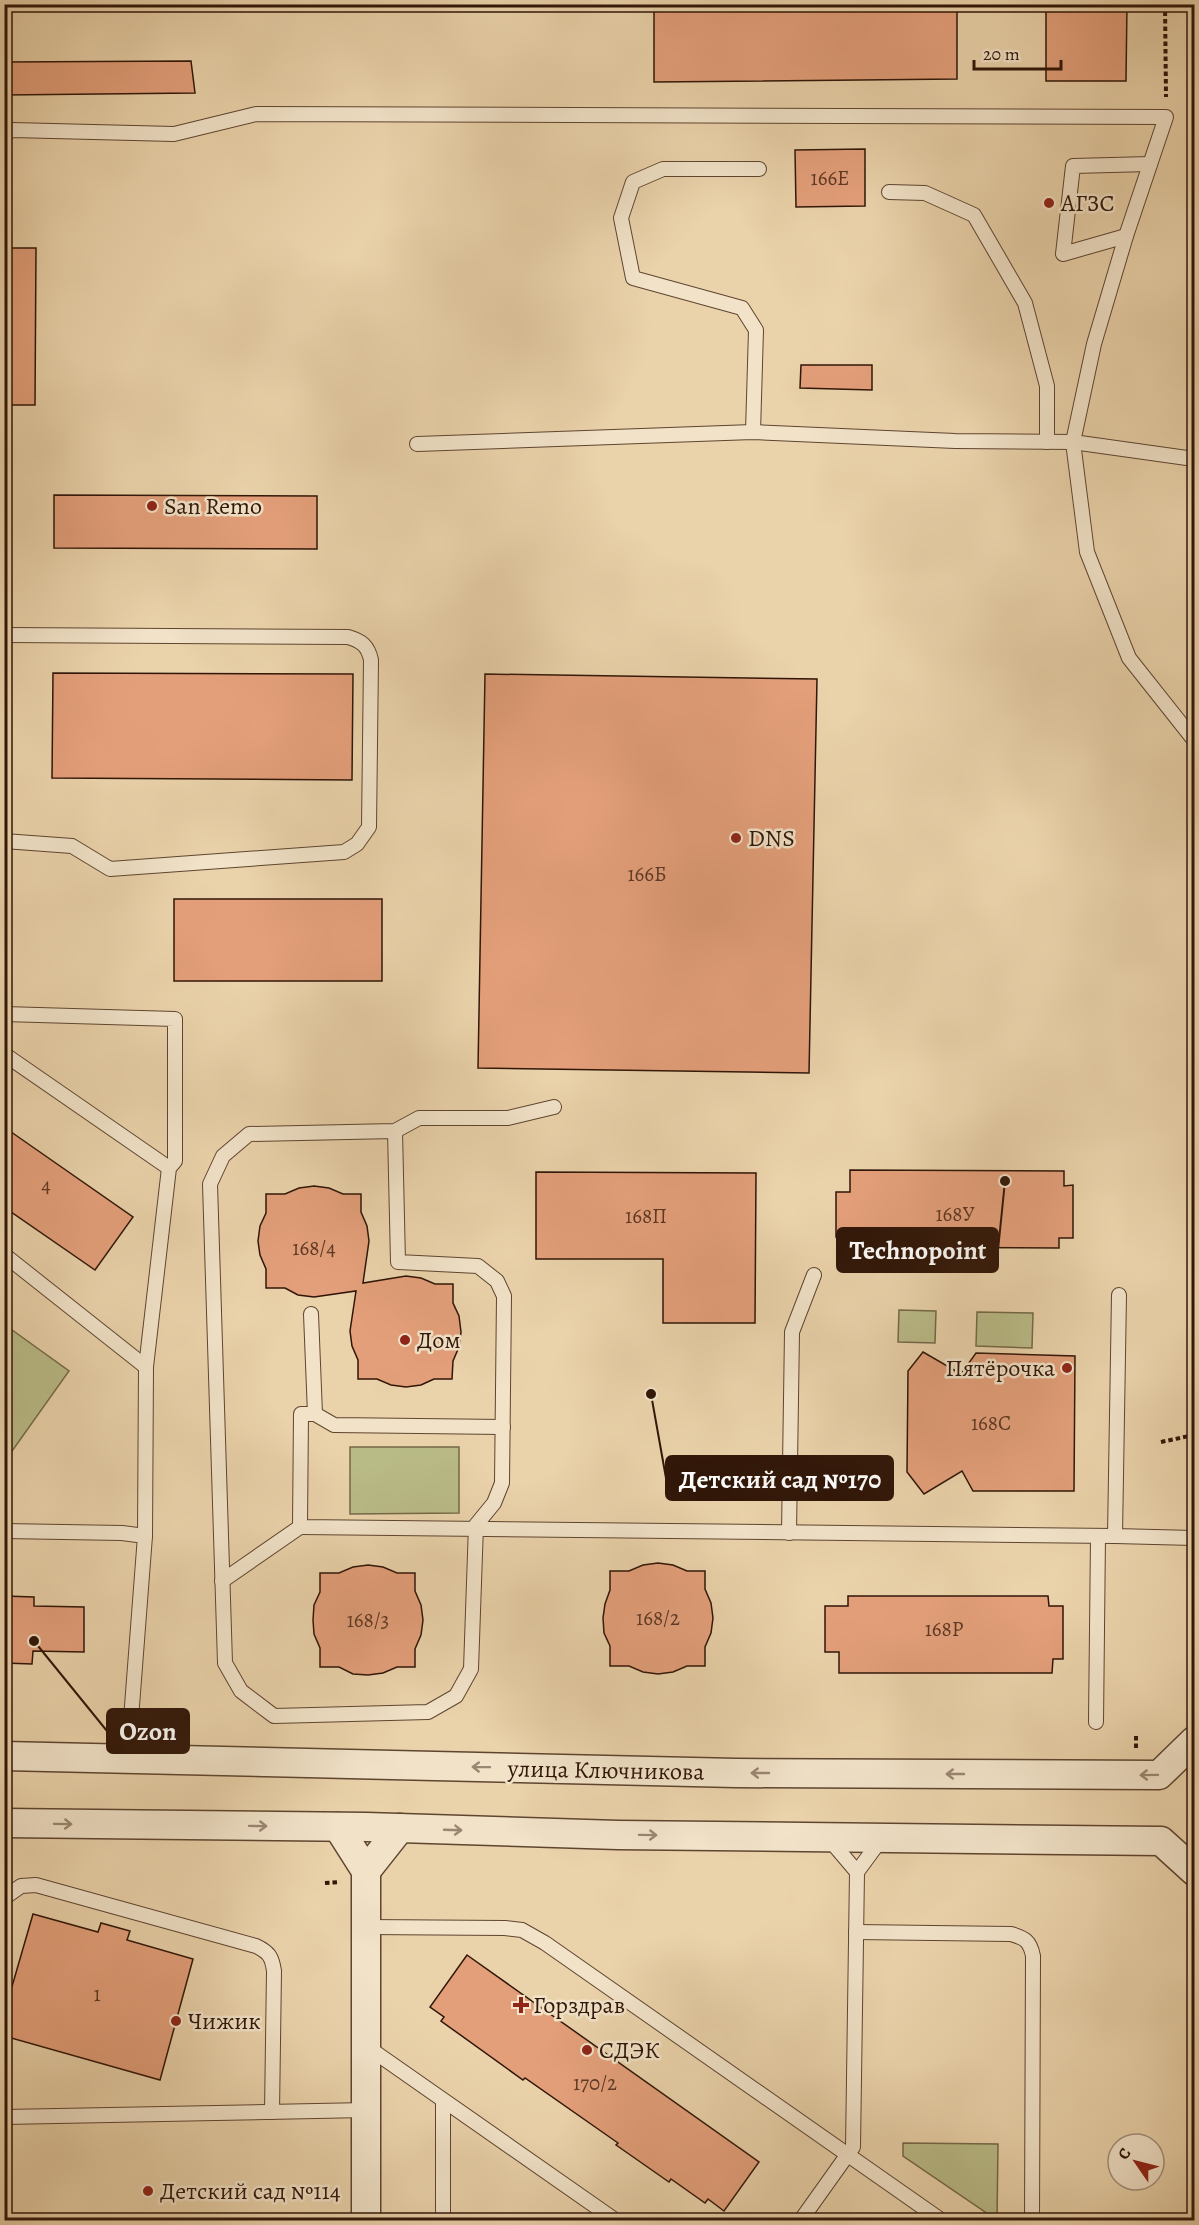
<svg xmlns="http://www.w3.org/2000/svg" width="1199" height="2225" font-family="Alegreya,serif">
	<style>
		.green { fill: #b9bb87; stroke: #746848; stroke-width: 1.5 }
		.building { fill: #e39f7a; stroke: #301608; stroke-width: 1.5 }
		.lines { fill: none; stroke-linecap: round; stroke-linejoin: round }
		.service-casing { stroke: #5e4530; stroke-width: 16 }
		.minor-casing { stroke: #5e4530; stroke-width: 31 }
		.path { stroke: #301608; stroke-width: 4; stroke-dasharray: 4.5 3; stroke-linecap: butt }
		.service { stroke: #f1e2c8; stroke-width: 14 }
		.minor { stroke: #f1e2c8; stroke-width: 28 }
		.oneway { stroke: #9a8672 }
		.poi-dot { fill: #8f2418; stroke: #f1e2c8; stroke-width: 2 }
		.labels { text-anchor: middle; stroke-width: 5; stroke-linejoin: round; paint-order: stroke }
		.number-label { font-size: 21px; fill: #5d3824 }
		.poi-label { font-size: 24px; fill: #301608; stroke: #f1e2c8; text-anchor: start }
		.street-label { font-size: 24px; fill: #301608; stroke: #f1e2c8 }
		.leader { fill: none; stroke: #301608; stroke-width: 2 }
		.callout-dot { fill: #301608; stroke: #f1e2c8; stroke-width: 2 }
		.callout { fill: #301608; stroke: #301608; stroke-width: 2 }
		.callout-label { font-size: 26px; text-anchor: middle; font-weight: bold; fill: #fff }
	</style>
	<rect width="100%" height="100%" fill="#ead2aa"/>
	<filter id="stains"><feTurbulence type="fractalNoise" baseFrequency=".00333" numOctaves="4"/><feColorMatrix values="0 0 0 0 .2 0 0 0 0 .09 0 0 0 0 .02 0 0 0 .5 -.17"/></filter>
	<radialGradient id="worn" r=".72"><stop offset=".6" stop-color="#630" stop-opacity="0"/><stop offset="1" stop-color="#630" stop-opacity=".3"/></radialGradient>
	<g class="green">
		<path d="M899,1310L936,1311L935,1343L898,1342Z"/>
		<path d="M977,1312L1033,1313L1032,1348L976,1346Z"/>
		<path d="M8,1327L69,1371L5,1461L4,1332Z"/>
		<path d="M350,1447H459V1513L350,1514Z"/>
		<path d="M903,2143L998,2144L997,2220L903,2156Z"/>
	</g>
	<g class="building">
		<path d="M1046,4H1127L1126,81H1046Z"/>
		<path d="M957,8V79L654,82V11Z"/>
		<path d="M191,61L195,93L4,95V62Z"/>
		<path d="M865,149V206L796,207L795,150Z"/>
		<path d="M4,248H36L35,405H4Z"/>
		<path d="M801,365H872V390L800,388Z"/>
		<path d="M54,495L317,496V549L54,548Z"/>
		<path d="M53,673L353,674L352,780L52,778Z"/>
		<path d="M485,674L817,679L809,1073L478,1068Z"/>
		<rect x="174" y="899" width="208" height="82"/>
		<path d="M4,1127L133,1217L95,1270L4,1207Z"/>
		<path d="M850,1170L1064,1171V1186L1073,1185V1238H1059V1248L858,1247V1237H836V1192H850Z"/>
		<path d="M536,1172L756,1173L755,1323H663V1259H536Z"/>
		<path d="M314,1186L329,1188L343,1194H361V1212L367,1226L369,1241L363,1283L406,1276L421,1278L435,1284H453V1303L459,1316L461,1332L459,1347L453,1361L452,1379H434L421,1385L406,1387L391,1385L377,1379H358V1360L352,1346L350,1331L356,1291L314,1297L298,1295L285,1288H266V1269L260,1255L258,1241L260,1226L266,1213V1194H285L299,1188Z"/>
		<path d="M923,1352L961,1374L976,1353L1075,1356L1074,1491H973L962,1471L924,1494L907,1472L908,1371Z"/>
		<path d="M658,1563L673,1565L687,1571H705V1589L711,1603L713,1618L711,1633L705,1647V1666H687L673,1672L658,1674L643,1672L629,1666H610V1646L604,1633L603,1618L605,1604L610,1590V1571H629L643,1565Z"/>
		<path d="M368,1565L383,1567L397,1573H415V1591L421,1605L423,1620L421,1635L415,1649V1667H397L383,1673L368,1675L353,1674L339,1667H320V1648L314,1634L313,1620L314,1605L320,1592V1573H339L353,1567Z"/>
		<path d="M4,1596L34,1597V1606L84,1607V1652L33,1651L32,1664L4,1663Z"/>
		<path d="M848,1596H1048L1049,1606H1063V1659H1053L1052,1673H839V1652H825V1606H848Z"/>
		<path d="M33,1914L98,1932L101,1923L130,1931L127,1940L193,1959L160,2080L4,2036V2014Z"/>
		<path d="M467,1955L759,2162L724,2211L708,2199L705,2203L671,2179L669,2182L616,2145L618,2143L525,2078L523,2080L441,2021L444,2017L430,2007Z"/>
	</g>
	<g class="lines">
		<defs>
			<g id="service">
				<path d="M4,134L12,130L174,134L256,114L1166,117L1126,236L1094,344L1073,442L1194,459"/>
				<path d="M889,192L925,193L974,215L1025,303L1047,386V442"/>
				<path d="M1126,236L1063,254L1073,166L1150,164"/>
				<path d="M753,432L756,330L742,308L633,278L621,218L633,182L663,169H759"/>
				<path d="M417,444L753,432L955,441L1073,442L1087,552L1129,658L1194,740"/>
				<path d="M4,635L348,637C362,641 368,646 371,660L369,827L357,844L344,852L110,869L72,846L4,841"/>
				<path d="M4,1014L175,1019V1161L169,1168L146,1367L145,1536L128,1758"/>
				<path d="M4,1054L169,1168"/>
				<path d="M395,1131L398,1262L478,1266L497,1281L504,1296L502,1483L494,1503L476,1525L471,1669L456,1696L428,1712L274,1716L241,1691L225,1663L210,1184L223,1156L249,1134L395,1131L419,1118H508L554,1107"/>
				<path d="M4,1261L7,1257L146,1367"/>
				<path d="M1119,1295L1115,1536L1194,1538"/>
				<path d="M311,1314L315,1414L334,1425L503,1427"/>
				<path d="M315,1414H301L300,1527L1115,1536"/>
				<path d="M4,1531L122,1533L145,1536"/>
				<path d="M789,1533L792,1332L814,1275"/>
				<path d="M222,1581L300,1527"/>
				<path d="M1096,1722L1098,1536"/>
				<path d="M829,1839L857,1872"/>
				<path d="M4,1898L21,1886L36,1885L256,1946C269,1952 272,1957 274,1971L272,2112"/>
				<path d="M366,1927L505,1928L522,1930L545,1943L941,2220"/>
				<path d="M856,1932L1011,1934C1025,1938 1030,1941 1033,1956L1032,2220"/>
				<path d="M366,2046L615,2220"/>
				<path d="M443,2101V2220"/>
				<path d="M4,2117L366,2110"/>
				<path d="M801,2220L853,2147L857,1872L882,1838"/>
			</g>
			<g id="minor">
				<path d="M4,1756L736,1773L1159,1775L1194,1741"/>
				<path d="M4,1823L367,1827L618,1835L1161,1841L1194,1871"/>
				<path d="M338,1827L366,1871V2220"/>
				<path d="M366,1871L400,1828"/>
			</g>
		</defs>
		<use href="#service" class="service-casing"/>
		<use href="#minor" class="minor-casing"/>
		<g class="path">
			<path d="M1165,4L1166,97"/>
			<path d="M1161,1442L1194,1435"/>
			<path d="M1136,1748V1733"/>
			<path d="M325,1883L340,1882"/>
		</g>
		<use href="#service" class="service"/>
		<use href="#minor" class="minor"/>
	</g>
	<defs><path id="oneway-shaft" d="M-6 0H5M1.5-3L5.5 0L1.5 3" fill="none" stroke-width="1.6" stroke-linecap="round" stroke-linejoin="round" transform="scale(1.5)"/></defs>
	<g class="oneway">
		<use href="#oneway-shaft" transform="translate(481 1767) rotate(-179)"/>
		<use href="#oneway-shaft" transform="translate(760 1773) rotate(-180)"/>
		<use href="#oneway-shaft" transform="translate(955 1774) rotate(-180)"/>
		<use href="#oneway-shaft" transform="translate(1149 1775) rotate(179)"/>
		<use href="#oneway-shaft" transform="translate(63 1824) rotate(1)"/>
		<use href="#oneway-shaft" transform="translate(258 1826) rotate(1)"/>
		<use href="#oneway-shaft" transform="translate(453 1830) rotate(2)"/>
		<use href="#oneway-shaft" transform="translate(648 1835) rotate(1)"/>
	</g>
	<g class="poi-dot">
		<circle cx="1049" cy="203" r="6"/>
		<circle cx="152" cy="506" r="6"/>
		<circle cx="736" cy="838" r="6"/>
		<circle cx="405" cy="1340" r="6"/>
		<circle cx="1067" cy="1368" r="6"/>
		<path d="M518 1996h6v6h6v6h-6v6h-6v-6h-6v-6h6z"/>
		<circle cx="176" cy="2021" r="6"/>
		<circle cx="587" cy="2050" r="6"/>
		<circle cx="148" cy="2191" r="6"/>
	</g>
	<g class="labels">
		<g class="number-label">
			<text x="830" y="185">166Е</text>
			<text x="647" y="881">166Б</text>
			<text x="46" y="1192">4</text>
			<text x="955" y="1221">168У</text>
			<text x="646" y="1223">168П</text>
			<text x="314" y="1255">168/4</text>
			<text x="991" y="1430">168С</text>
			<text x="658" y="1625">168/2</text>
			<text x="368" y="1627">168/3</text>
			<text x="944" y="1636">168Р</text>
			<text x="97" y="2001">1</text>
			<text x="595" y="2090">170/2</text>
		</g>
		<g class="poi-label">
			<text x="1061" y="211">АГЗС</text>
			<text x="164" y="514">San Remo</text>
			<text x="748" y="846">DNS</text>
			<text x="417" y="1348">Дом</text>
			<text x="1055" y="1376" text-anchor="end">Пятёрочка</text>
			<text x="533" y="2013">Горздрав</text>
			<text x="188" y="2029">Чижик</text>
			<text x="599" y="2058">СДЭК</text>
			<text x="160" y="2199">Детский сад №114</text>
		</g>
		<g class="street-label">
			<text transform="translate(606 1770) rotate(1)" y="8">улица Ключникова</text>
		</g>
	</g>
	<path class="leader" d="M1005 1181L998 1250M651 1394L666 1478M34 1641L107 1731"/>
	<g class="callout-dot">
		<circle cx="1005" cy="1181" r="6"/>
		<circle cx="651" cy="1394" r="6"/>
		<circle cx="34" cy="1641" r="6"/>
	</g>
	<g class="callout">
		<rect x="837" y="1228" width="161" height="44" rx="6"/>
		<rect x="666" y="1456" width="227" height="44" rx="6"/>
		<rect x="107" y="1709" width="82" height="44" rx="6"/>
	</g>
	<g class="callout-label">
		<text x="918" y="1259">Technopoint</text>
		<text x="780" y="1488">Детский сад №170</text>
		<text x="148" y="1740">Ozon</text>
	</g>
	<rect width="1199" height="2225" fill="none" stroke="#ead2aa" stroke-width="24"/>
	<rect x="6" y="6" width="1187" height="2213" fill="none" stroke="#301608" stroke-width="3"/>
	<rect x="12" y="12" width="1175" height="2201" fill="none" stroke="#301608" stroke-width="1.5"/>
	<g transform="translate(1136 2162) rotate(305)"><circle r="28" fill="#f1e2c8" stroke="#a4907b" stroke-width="1.5"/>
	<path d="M0-4.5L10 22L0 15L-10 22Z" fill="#8f2418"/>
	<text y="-9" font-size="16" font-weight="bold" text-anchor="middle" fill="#301608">С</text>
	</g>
	<path d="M974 60v9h87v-9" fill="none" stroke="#301608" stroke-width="3"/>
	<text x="983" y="60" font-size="18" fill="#301608" stroke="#f1e2c8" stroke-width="4.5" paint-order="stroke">20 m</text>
	<rect width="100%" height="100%" filter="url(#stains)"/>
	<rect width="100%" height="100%" fill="url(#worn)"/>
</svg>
